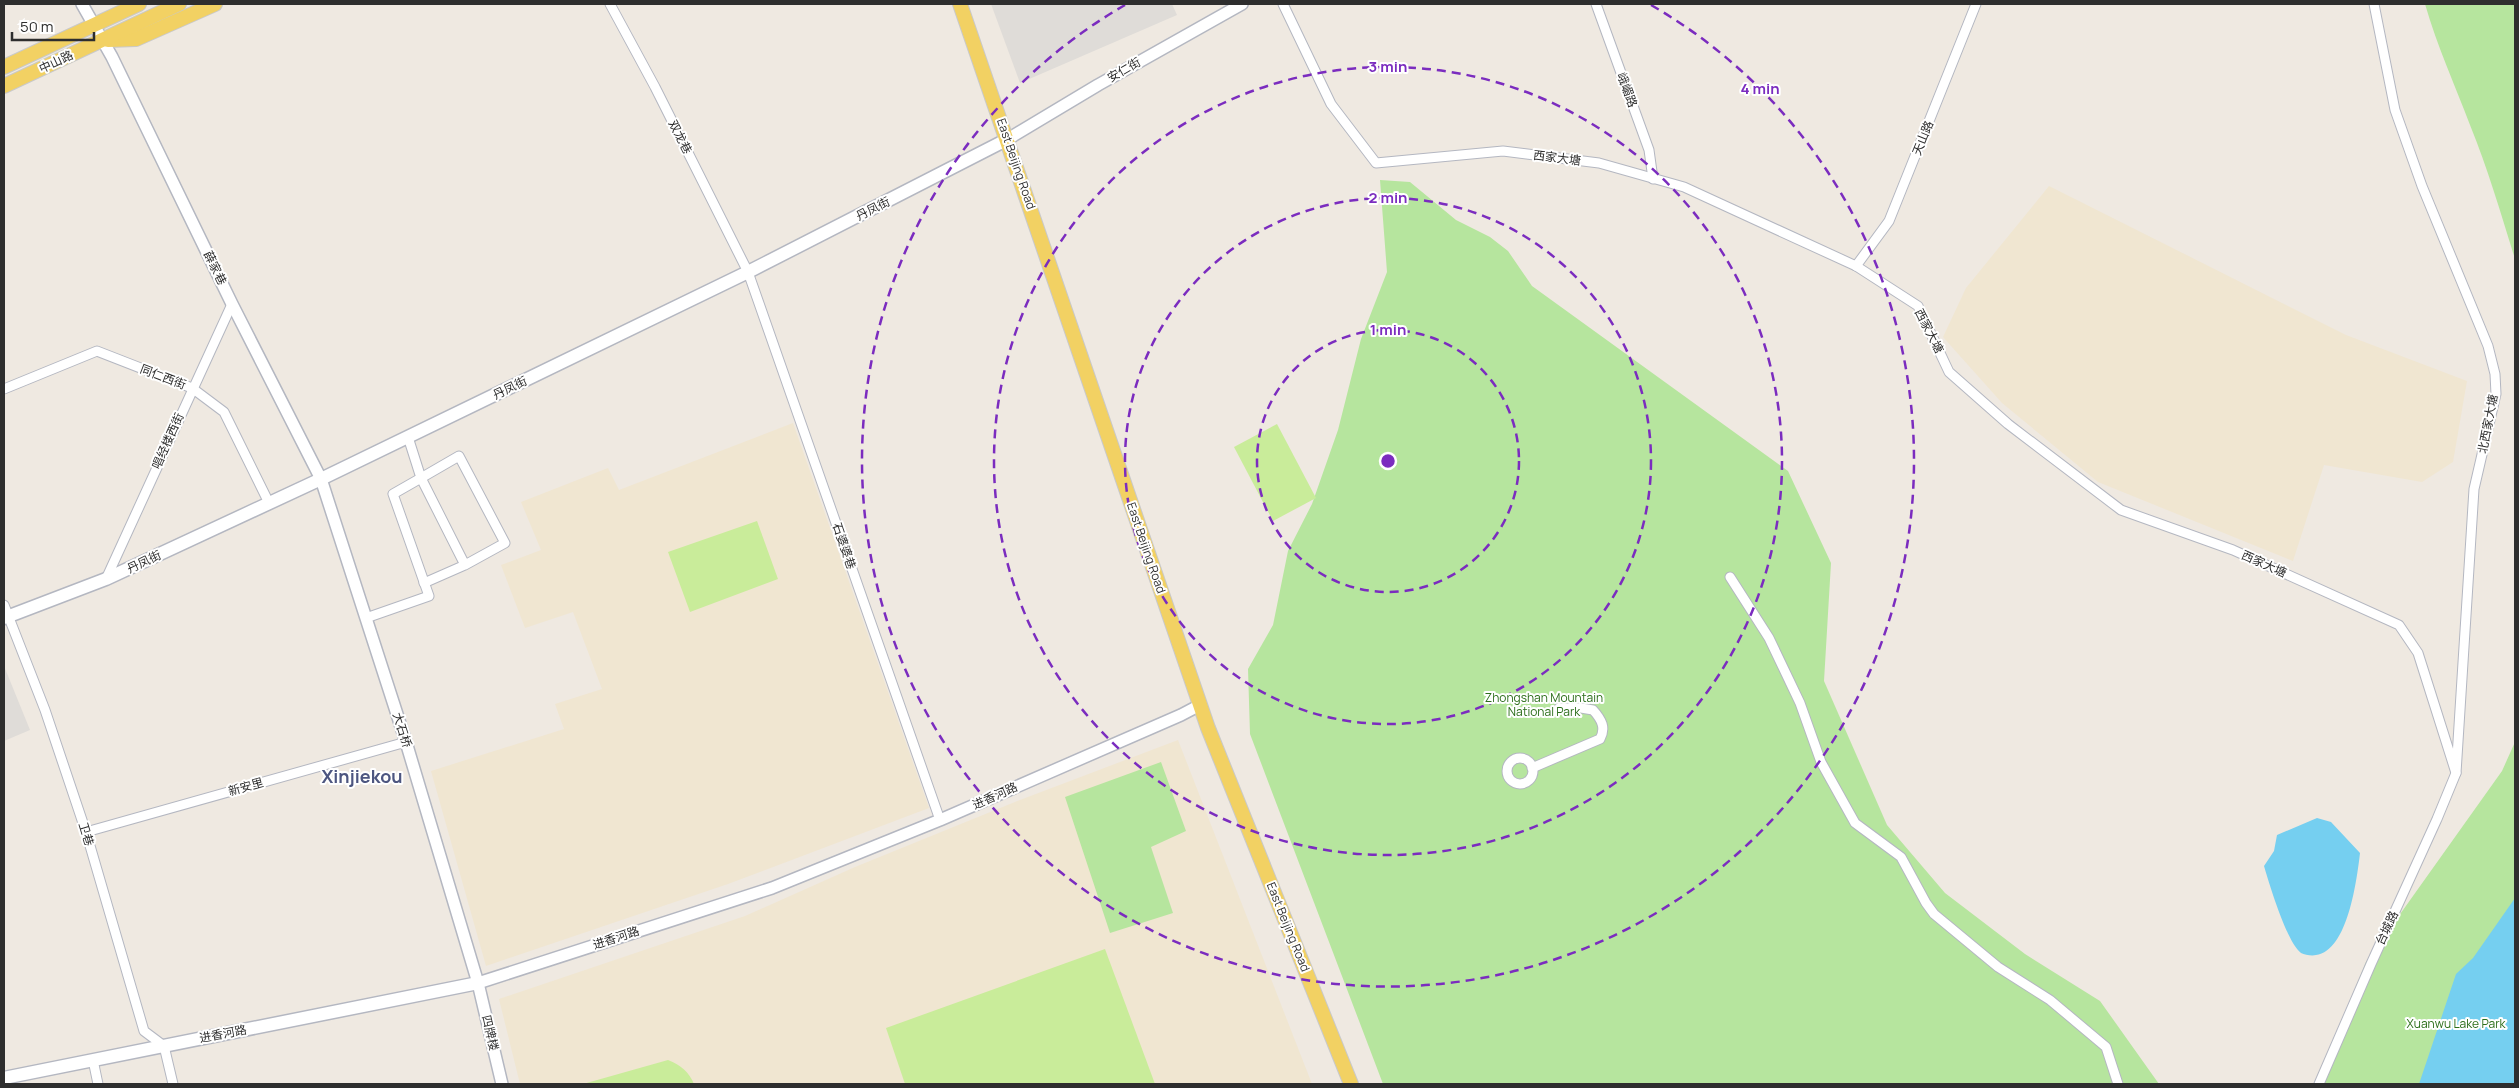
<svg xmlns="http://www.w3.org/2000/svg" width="2519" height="1088" font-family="Manrope,'Noto Sans SC',sans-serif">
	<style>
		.education { fill: #f0e6d1 }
		.green { fill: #b6e59e }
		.pitch { fill: #c9ec9a }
		.plaza { fill: #dfdcd8 }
		.water { fill: #75cff0 }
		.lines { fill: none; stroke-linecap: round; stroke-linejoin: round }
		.minor-casing { stroke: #b4b7c1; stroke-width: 11 }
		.tertiary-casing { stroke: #b4b7c1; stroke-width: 14 }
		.secondary-casing { stroke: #b4b7c1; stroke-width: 15 }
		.primary-casing { stroke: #c9c9c9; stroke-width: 16 }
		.minor { stroke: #fff; stroke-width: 9 }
		.tertiary { stroke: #fff; stroke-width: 11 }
		.secondary { stroke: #fff; stroke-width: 12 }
		.primary { stroke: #f2d163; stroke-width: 14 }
		.ring { fill: none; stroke: #7b2cbf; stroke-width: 2.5; stroke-dasharray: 9 6 }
		.labels { text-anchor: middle; stroke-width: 4; stroke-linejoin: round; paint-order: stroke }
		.street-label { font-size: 12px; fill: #2e2e2e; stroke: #fff }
		.park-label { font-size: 12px; fill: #2c6e1b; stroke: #fff }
		.district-label { font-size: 18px; font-weight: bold; fill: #4d5680; stroke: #fff }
		.centre { fill: #7b2cbf; stroke: #fff; stroke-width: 2.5 }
		.ring-label { font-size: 15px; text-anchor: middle; font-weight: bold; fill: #7b2cbf; stroke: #fff; stroke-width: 4; stroke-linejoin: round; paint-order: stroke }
	</style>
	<rect width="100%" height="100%" fill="#efe9e1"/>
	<g class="education">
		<path d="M2049,186L2346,335L2467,381L2453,462L2422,482L2324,465L2293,561L2098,482L2002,403L1943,337L1966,288Z"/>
		<path d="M793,423L929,808L728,884L486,966L431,771L564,729L555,704L602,689L573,612L525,628L501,565L541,550L521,502L608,468L619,490Z"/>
		<path d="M1178,740L1312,1084H520L499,999L745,916L855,867L1020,800Z"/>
	</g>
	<g class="green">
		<path d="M2425,4H2515V259C2501,214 2488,169 2470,125C2455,85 2437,46 2425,4Z"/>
		<path d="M1380,180L1410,182L1456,220L1490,237L1508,251L1532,286L1788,471L1831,563L1824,681L1887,825L1945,893L2025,954L2100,1001L2159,1084H1383L1250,734L1248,669L1273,625L1288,551L1312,504L1338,430L1361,339L1387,272Z"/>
		<path d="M2515,742V1084H2316L2366,962L2502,771Z"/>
		<path d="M1161,762L1186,831L1151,847L1173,913L1110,933L1065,797Z"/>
	</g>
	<g class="pitch">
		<path d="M1277,424L1316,498L1273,521L1234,447Z"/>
		<path d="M757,521L778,579L690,612L668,552Z"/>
		<path d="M1105,949L1155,1084H905L886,1028Z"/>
		<path d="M668,1060C681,1065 689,1072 694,1084H583Z"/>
	</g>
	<g class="plaza">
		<path d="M991,4H1172L1177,15L1020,83Z"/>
		<path d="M4,666L30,730L4,741Z"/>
	</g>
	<g class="water">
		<path d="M2317,818L2331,822L2360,853C2357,879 2348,951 2316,955C2312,956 2305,955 2301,953C2287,943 2269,883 2264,866L2274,851L2277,835Z"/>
		<path d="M2515,898V1084H2419L2456,974L2473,958Z"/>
	</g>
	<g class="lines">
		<defs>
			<g id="minor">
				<path d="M610,4L655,87L748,272L940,820"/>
				<path d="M1283,4L1331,104L1376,163L1503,151L1599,163L1684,187L1856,266L1918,306L1949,372L2008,424L2121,510L2233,550L2399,625L2418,653L2456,773"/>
				<path d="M1596,4L1649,150L1653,179"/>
				<path d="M1856,266L1889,221L1976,4"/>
				<path d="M4,389L97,351L192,388L224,412L269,503"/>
				<path d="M1730,577L1769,638L1800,703L1821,762L1855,823L1901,857L1926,903L1934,914L1998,967L2050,1000L2106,1047L2118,1084"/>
				<path d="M106,579L232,304"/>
				<path d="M424,583L465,565L421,478L459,456L505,543L465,565"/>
				<path d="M4,605L45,710L86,832L144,1031L164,1046L173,1084"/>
				<path d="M366,618L429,596L393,494L421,478L408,437"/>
				<circle cx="1520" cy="771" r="13"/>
				<path d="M1532,768L1600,739C1606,728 1602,720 1593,710L1581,708H1559"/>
				<path d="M86,832L406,742"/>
				<path d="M93,1060L98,1084"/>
				<path d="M2319,1084L2371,964L2437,819L2456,773L2474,489L2496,394L2495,374L2488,346L2422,186L2395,110L2374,4"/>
			</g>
			<g id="tertiary">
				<path d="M82,4L112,57L232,304L321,479L406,742L478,983L502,1084"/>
				<path d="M1008,139L1098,85L1242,4"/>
				<path d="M478,983L772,888L940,820L1181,715L1200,705"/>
			</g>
			<g id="secondary">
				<path d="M4,618L106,579L321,479L748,272L1008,139"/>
				<path d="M4,1078L478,983"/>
			</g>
			<g id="primary">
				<path d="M960,4L1208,728L1351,1084"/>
				<path d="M108,40L136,39L215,4"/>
				<path d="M4,67L139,4"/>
				<path d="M4,86L179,4"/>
			</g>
		</defs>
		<use href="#minor" class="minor-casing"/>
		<use href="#tertiary" class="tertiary-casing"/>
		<use href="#secondary" class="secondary-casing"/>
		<use href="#primary" class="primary-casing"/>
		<use href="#minor" class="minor"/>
		<use href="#tertiary" class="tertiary"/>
		<use href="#secondary" class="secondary"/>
		<use href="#primary" class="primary"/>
	</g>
	<g class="ring">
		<circle cx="1388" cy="461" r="131"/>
		<circle cx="1388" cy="461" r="263"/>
		<circle cx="1388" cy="461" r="394"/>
		<path d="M1651 5A526 526 0 1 1 1125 5"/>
	</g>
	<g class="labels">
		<g class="street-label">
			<text transform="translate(56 62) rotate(-25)" y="4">中山路</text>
			<text transform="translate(1124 70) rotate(-30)" y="4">安仁街</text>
			<text transform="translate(1627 90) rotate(70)" y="4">峨嵋路</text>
			<text transform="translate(680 137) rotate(63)" y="4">双龙巷</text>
			<text transform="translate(1923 138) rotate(-68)" y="4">天山路</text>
			<text transform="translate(1557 158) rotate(7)" y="4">西家大塘</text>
			<text transform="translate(1016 164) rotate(71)" y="4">East Beijing Road</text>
			<text transform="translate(873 209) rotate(-27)" y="4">丹凤街</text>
			<text transform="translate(215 268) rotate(64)" y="4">薛家巷</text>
			<text transform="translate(1929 331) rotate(63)" y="4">西家大塘</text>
			<text transform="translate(163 377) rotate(21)" y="4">同仁西街</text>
			<text transform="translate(510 388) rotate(-26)" y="4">丹凤街</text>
			<text transform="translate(2488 424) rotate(-79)" y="4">北西家大塘</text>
			<text transform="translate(168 441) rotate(-66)" y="4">唱经楼西街</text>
			<text transform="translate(844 546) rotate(71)" y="4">石婆婆巷</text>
			<text transform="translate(1146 548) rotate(71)" y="4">East Beijing Road</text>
			<text transform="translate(144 562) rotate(-25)" y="4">丹凤街</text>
			<text transform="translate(2264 564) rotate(24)" y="4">西家大塘</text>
			<text transform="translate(402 730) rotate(72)" y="4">大石桥</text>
			<text transform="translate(246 787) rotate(-16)" y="4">新安里</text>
			<text transform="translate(995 796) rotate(-24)" y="4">进香河路</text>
			<text transform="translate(86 834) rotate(73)" y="4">卫巷</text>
			<text transform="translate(1288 927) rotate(68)" y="4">East Beijing Road</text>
			<text transform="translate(2387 928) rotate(-65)" y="4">台城路</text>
			<text transform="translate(616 938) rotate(-18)" y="4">进香河路</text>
			<text transform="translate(490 1033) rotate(77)" y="4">四牌楼</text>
			<text transform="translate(223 1034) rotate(-11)" y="4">进香河路</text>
		</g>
		<g class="park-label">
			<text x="1544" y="702">Zhongshan Mountain<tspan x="1544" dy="14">National Park</tspan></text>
			<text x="2456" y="1028">Xuanwu Lake Park</text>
		</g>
		<g class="district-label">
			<text x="362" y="783">Xinjiekou</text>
		</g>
	</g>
	<circle cx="1388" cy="461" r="8" class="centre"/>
	<g class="ring-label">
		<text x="1388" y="72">3 min</text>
		<text x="1760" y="94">4 min</text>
		<text x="1388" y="203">2 min</text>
		<text x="1388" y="335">1 min</text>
	</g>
	<rect width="2519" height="1088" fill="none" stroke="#2e2e2e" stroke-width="10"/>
	<path d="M12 32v8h82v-8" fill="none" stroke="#2e2e2e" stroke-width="2.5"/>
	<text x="20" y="32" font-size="15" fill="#2e2e2e" stroke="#ffffff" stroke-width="4" paint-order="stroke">50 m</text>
</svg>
